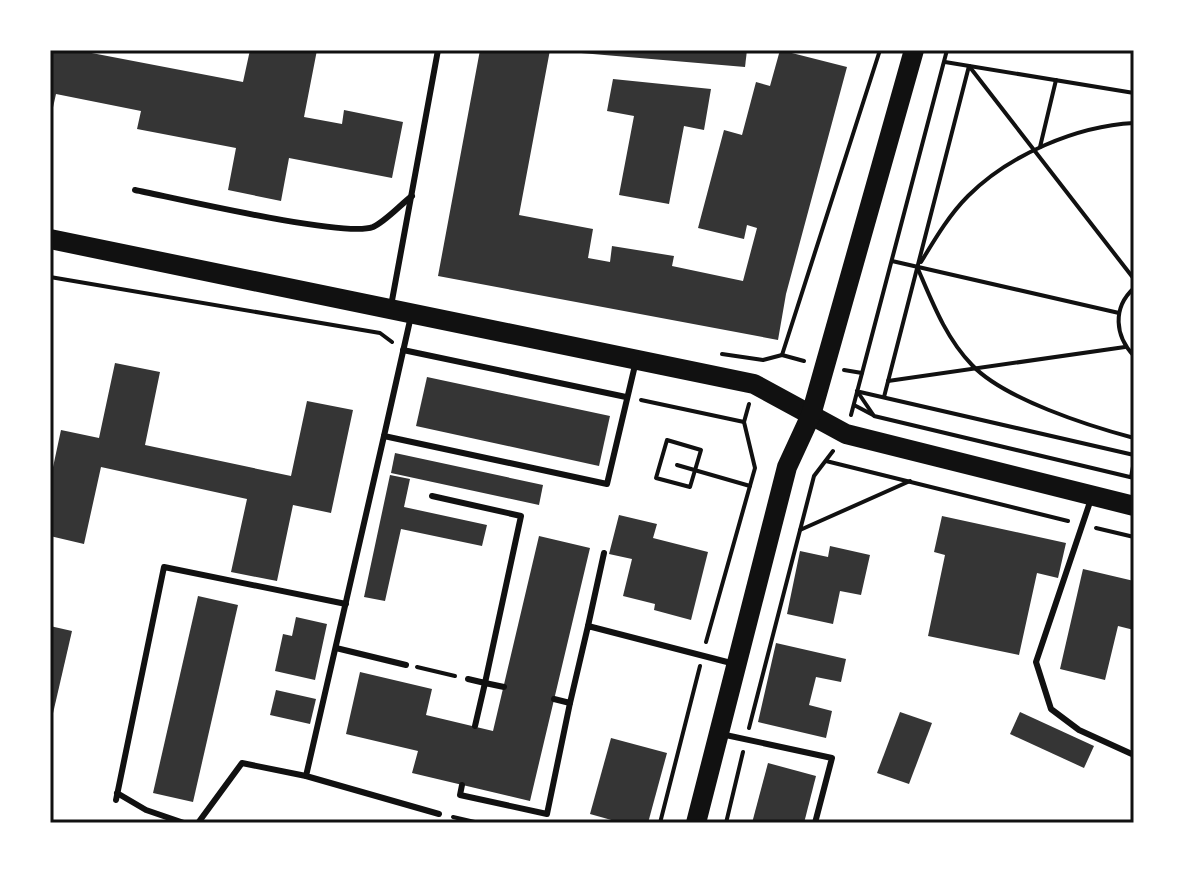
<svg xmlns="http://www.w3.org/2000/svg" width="1184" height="873" font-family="Bitter,serif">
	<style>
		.building { fill: #353535 }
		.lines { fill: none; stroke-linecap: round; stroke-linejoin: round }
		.path { stroke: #111; stroke-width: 4 }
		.service { stroke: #111; stroke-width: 6 }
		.primary { stroke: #111; stroke-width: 20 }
		.neatline { fill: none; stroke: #111; stroke-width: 3 }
	</style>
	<rect width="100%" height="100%" fill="#fff"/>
	<g class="building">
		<path d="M50,50H76L243,82L250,50H317L304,117L342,124L344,110L403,122L392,178L289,158L281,201L228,190L236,148L137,129L141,111L56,94L50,121Z"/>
		<path d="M480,50H550L519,215L593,229L588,258L610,262L612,246L674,256L672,266L743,281L757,228L747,225L744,239L698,228L724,130L742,135L756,82L770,86L780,50L847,67L786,294L778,340L438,276Z"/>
		<path d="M581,50H747L745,67L581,53Z"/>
		<path d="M613,79L711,89L704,130L684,126L669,204L619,195L634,116L607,111Z"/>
		<path d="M115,363L160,372L145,445L291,476L307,401L353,410L331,513L293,505L277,581L231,572L247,499L101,467L84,544L50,536V481L61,430L99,438Z"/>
		<path d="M427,377L610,416L599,466L416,426Z"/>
		<path d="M395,453L543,485L539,505L391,473Z"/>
		<path d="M390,475L410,479L404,507L487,525L482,546L401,529L385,601L364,597Z"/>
		<path d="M619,515L657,524L653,538L708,552L691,620L654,610L655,604L623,596L632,559L609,554Z"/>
		<path d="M942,516L1066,543L1058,578L1037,573L1019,655L928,636L945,555L934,552Z"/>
		<path d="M539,536L590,548L530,801L412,773L418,751L346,734L360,672L432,689L426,715L493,731Z"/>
		<path d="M830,546L870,555L861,595L840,591L833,624L787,614L800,551L828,557Z"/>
		<path d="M1083,569L1134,581V630L1118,626L1105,680L1060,669Z"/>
		<path d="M198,596L238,605L193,802L153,793Z"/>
		<path d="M296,617L327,624L315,680L275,671L283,634L292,636Z"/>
		<path d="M50,626L72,631L51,722H50Z"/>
		<path d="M776,643L846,659L841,682L816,677L809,705L832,711L826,738L758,722Z"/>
		<path d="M276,690L316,699L310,724L270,715Z"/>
		<path d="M900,712L932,723L909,784L877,773Z"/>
		<path d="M1020,712L1094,746L1084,768L1010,734Z"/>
		<path d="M611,738L667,753L648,823H622L590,814Z"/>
		<path d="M768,763L816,776L804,823H752Z"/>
	</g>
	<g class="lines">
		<g class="path">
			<path d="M1115,50H1134"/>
			<path d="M945,62L1134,93"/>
			<path d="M969,66L1134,279"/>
			<path d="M1040,147L1056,80"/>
			<path d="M892,261L1119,313"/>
			<path d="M921,262C935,239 949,215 968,196C1009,155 1076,126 1134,123"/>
			<path d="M918,269C933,304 946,338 972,365C1004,399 1089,426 1134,438"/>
			<path d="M50,277L380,333L392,342"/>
			<path d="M1134,288C1112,308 1115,336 1134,356"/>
			<path d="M722,354L763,360L782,355L804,361"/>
			<path d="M782,355L880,50"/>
			<path d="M844,370L862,373"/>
			<path d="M888,381L1125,347"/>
			<path d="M857,391L874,416L1134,478"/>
			<path d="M860,392L1134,455"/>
			<path d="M884,397L969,66"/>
			<path d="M641,400L744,422"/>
			<path d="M854,405L873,415"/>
			<path d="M851,415L947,50"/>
			<path d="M667,440L701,450L690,487L656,478Z"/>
			<path d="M826,461L1068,521"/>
			<path d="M677,465L750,486"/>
			<path d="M1131,477L1134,461"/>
			<path d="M1096,528L1134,537"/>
			<path d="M800,530L910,481"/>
			<path d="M706,642L755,468L744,422L749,404"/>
			<path d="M417,667L455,676"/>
			<path d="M749,728L814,476L833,451"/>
			<path d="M453,817L479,823"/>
			<path d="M660,823L700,666"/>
			<path d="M726,823L743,752"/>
		</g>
		<g class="service">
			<path d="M135,190C175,198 344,238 373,227C386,221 400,205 412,196"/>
			<path d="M391,306L438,50"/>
			<path d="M411,316L384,436L607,484L636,361"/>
			<path d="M403,350L626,397"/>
			<path d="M384,436L306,776L439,814"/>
			<path d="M432,496L521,516L485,683L468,679"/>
			<path d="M1091,499L1036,662L1051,709L1079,730L1134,755"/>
			<path d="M588,626L604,553"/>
			<path d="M336,648L406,665"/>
			<path d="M554,699L570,703L588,626L731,663"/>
			<path d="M475,726L485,683L504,687"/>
			<path d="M721,734L832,758L815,823"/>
			<path d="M462,785L460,795L547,814L570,703"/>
			<path d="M117,793L146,810L184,823"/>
			<path d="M116,800L164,567L346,604"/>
			<path d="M198,823L242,763L306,776"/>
		</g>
		<g class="primary">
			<path d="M50,239L754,384L846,434L1134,506"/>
			<path d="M696,823L787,467L811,415L914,50"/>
		</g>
	</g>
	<rect width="1184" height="873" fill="none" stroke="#ffffff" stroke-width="104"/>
	<rect x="52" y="52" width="1080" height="769" class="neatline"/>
</svg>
